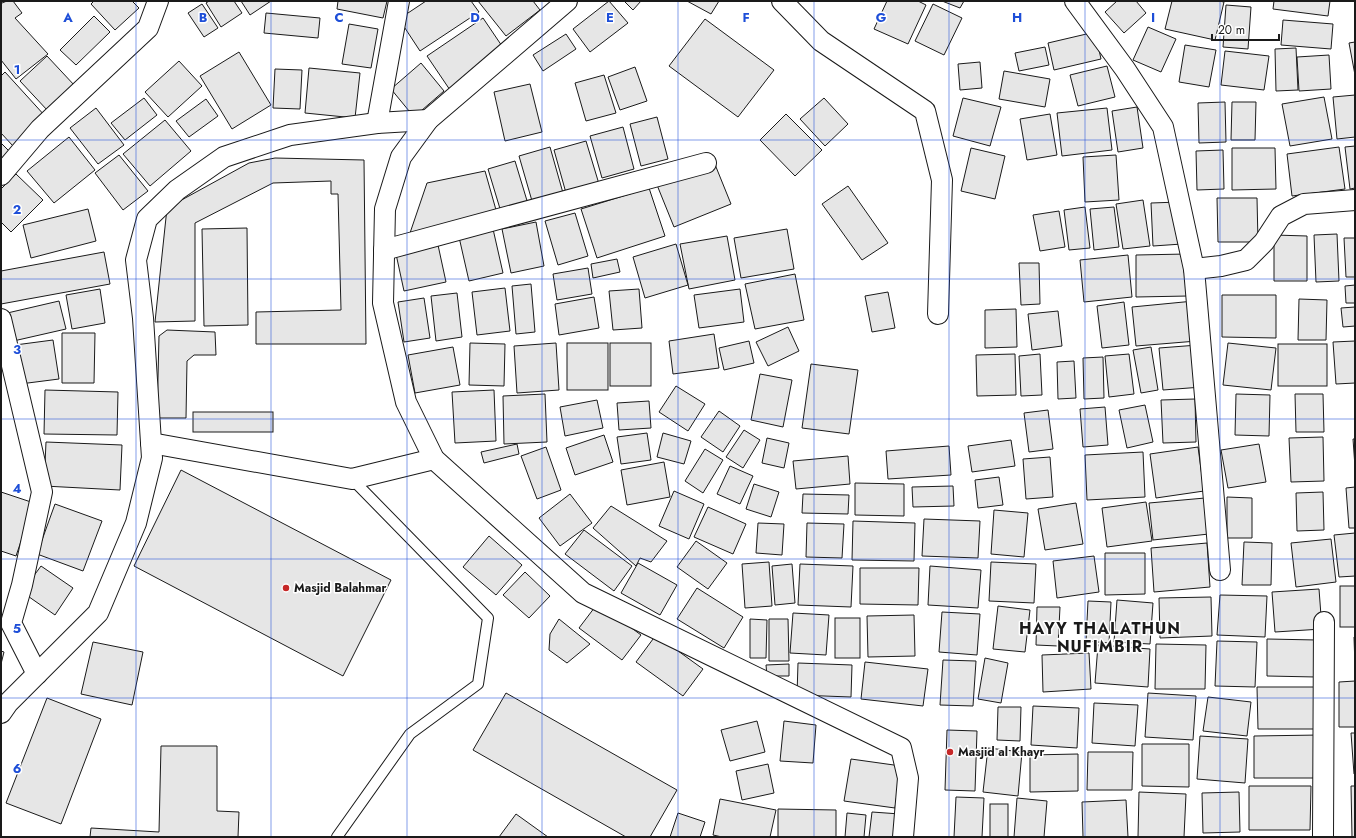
<svg xmlns="http://www.w3.org/2000/svg" width="1356" height="838" font-family="Jost,sans-serif">
	<style>
		.building { fill: #e6e6e6; stroke: #1a1a1a }
		.lines { fill: none; stroke-linecap: round; stroke-linejoin: round }
		.service-casing { stroke: #1a1a1a; stroke-width: 12 }
		.minor-casing { stroke: #1a1a1a; stroke-width: 22 }
		.service { stroke: #fff; stroke-width: 10 }
		.minor { stroke: #fff; stroke-width: 20 }
		.grid { fill: none; stroke: #1d4ed8; stroke-width: 1; stroke-opacity: 0.55 }
		.poi-dot { fill: #c62828; stroke: #fff; stroke-width: 1.5 }
		.labels { text-anchor: middle; stroke-width: 3; stroke-linejoin: round; paint-order: stroke }
		.poi-label { font-size: 12px; font-weight: bold; fill: #1a1a1a; stroke: #fff; text-anchor: start }
		.district-label { font-size: 16px; font-weight: bold; letter-spacing: 1px; fill: #1a1a1a; stroke: #fff }
		.grid-label { font-size: 13px; text-anchor: middle; font-weight: bold; fill: #1d4ed8; stroke: #fff; stroke-width: 3; stroke-linejoin: round; paint-order: stroke }
	</style>
	<rect width="100%" height="100%" fill="#fff"/>
	<g class="building">
		<path d="M7,1H13L22,13L15,18L48,54L16,79L1,60V2L2,3Z"/>
		<path d="M94,1H132L139,8L115,30L91,4Z"/>
		<path d="M209,1H234L242,13L221,27L206,3Z"/>
		<path d="M241,1H271L250,15Z"/>
		<path d="M338,1H387L383,18L337,9Z"/>
		<path d="M426,1H471L479,12L420,51L399,19Z"/>
		<path d="M478,1H533L540,10L506,36Z"/>
		<path d="M609,1L628,23L590,52L573,29Z"/>
		<path d="M624,1H641L633,10Z"/>
		<path d="M687,1H719L711,14Z"/>
		<path d="M887,1H918L926,5L908,44L874,29Z"/>
		<path d="M942,1H964L960,8Z"/>
		<path d="M1117,1H1136L1146,13L1124,33L1105,12Z"/>
		<path d="M1172,1H1219L1224,2L1215,40L1165,29Z"/>
		<path d="M1274,1H1330L1328,16L1273,9Z"/>
		<path d="M202,4L218,28L204,37L188,13Z"/>
		<path d="M933,4L962,18L944,55L915,41Z"/>
		<path d="M1226,5L1251,7L1248,49L1223,47Z"/>
		<path d="M266,13L320,18L318,38L264,33Z"/>
		<path d="M94,16L110,32L76,65L60,50Z"/>
		<path d="M483,18L506,52L450,90L427,56Z"/>
		<path d="M705,19L774,70L738,117L669,66Z"/>
		<path d="M1283,20L1333,24L1331,49L1281,45Z"/>
		<path d="M349,24L378,29L371,68L342,64Z"/>
		<path d="M1148,27L1176,39L1161,72L1133,60Z"/>
		<path d="M1095,32L1101,59L1054,70L1048,43Z"/>
		<path d="M566,34L576,49L543,71L533,55Z"/>
		<path d="M1355,42V75L1349,43Z"/>
		<path d="M1185,45L1216,50L1209,87L1179,82Z"/>
		<path d="M1045,47L1049,65L1019,71L1015,53Z"/>
		<path d="M1296,48L1298,90L1276,91L1275,49Z"/>
		<path d="M1225,51L1269,56L1264,90L1221,85Z"/>
		<path d="M239,52L271,105L232,129L200,76Z"/>
		<path d="M1329,55L1331,89L1299,91L1297,57Z"/>
		<path d="M47,56L75,86L48,111L20,81Z"/>
		<path d="M179,61L202,86L168,117L145,92Z"/>
		<path d="M980,62L982,88L960,90L958,64Z"/>
		<path d="M421,63L444,91L414,117L391,89Z"/>
		<path d="M1107,66L1115,97L1078,106L1070,75Z"/>
		<path d="M635,67L647,101L620,110L608,77Z"/>
		<path d="M309,68L360,73L355,118L305,113Z"/>
		<path d="M275,69L302,70L300,109L273,108Z"/>
		<path d="M1004,71L1050,79L1045,107L999,99Z"/>
		<path d="M5,72L46,117L13,146L1,133V76Z"/>
		<path d="M604,75L616,113L586,121L575,83Z"/>
		<path d="M530,84L542,132L505,141L494,92Z"/>
		<path d="M1355,95V137L1337,139L1333,97Z"/>
		<path d="M1324,97L1332,139L1290,146L1282,104Z"/>
		<path d="M144,98L157,115L125,140L111,123Z"/>
		<path d="M824,98L848,124L825,146L800,119Z"/>
		<path d="M963,98L1001,107L990,146L953,136Z"/>
		<path d="M206,99L218,116L189,137L176,121Z"/>
		<path d="M1225,102L1226,142L1199,143L1198,103Z"/>
		<path d="M1232,102H1256L1255,140H1231Z"/>
		<path d="M1137,107L1143,148L1118,152L1112,111Z"/>
		<path d="M96,108L124,145L98,164L70,128Z"/>
		<path d="M1107,108L1112,150L1062,156L1057,113Z"/>
		<path d="M786,114L822,150L795,176L760,140Z"/>
		<path d="M1050,114L1057,155L1027,160L1020,119Z"/>
		<path d="M657,117L668,159L641,166L630,124Z"/>
		<path d="M165,120L191,151L150,186L123,154Z"/>
		<path d="M623,127L634,169L602,178L590,136Z"/>
		<path d="M69,137L95,170L54,203L27,171Z"/>
		<path d="M586,141L599,184L566,193L554,150Z"/>
		<path d="M1,143L12,154L1,165Z"/>
		<path d="M1355,146V188L1350,189L1345,147Z"/>
		<path d="M550,147L563,193L532,201L519,156Z"/>
		<path d="M1339,147L1345,189L1292,196L1287,154Z"/>
		<path d="M971,148L1005,156L995,199L961,191Z"/>
		<path d="M1232,148H1275L1276,189L1232,190Z"/>
		<path d="M1223,150L1224,189L1197,190L1196,151Z"/>
		<path d="M119,155L148,191L123,210L95,173Z"/>
		<path d="M1116,155L1119,200L1085,202L1083,157Z"/>
		<path d="M275,158L364,160L366,344H256V312L341,310L338,194H331V181L273,183L195,223V321L155,322L167,208L249,163Z"/>
		<path d="M515,161L528,204L501,212L488,169Z"/>
		<path d="M714,162L731,204L674,227L657,185Z"/>
		<path d="M485,171L498,217L410,233L427,183Z"/>
		<path d="M16,174L43,200L11,232L1,222V189Z"/>
		<path d="M848,186L888,243L862,260L822,204Z"/>
		<path d="M649,188L665,236L597,258L581,209Z"/>
		<path d="M1217,198H1257L1258,242H1218Z"/>
		<path d="M1143,200L1150,246L1123,249L1116,204Z"/>
		<path d="M1179,202L1182,244L1153,246L1151,203Z"/>
		<path d="M1085,207L1090,248L1069,250L1064,210Z"/>
		<path d="M1114,207L1119,247L1094,250L1090,209Z"/>
		<path d="M88,209L96,241L31,258L23,225Z"/>
		<path d="M1059,211L1065,247L1040,251L1033,215Z"/>
		<path d="M575,213L588,256L558,265L545,221Z"/>
		<path d="M536,222L544,266L511,273L502,229Z"/>
		<path d="M247,228L248,325L204,326L202,229Z"/>
		<path d="M493,229L503,273L469,281L459,237Z"/>
		<path d="M787,229L794,269L741,278L734,238Z"/>
		<path d="M1337,234L1339,281L1316,282L1314,235Z"/>
		<path d="M1274,235L1307,236V281H1274Z"/>
		<path d="M727,236L735,280L689,289L680,244Z"/>
		<path d="M1344,238H1355V277H1346Z"/>
		<path d="M676,244L688,285L645,298L633,257Z"/>
		<path d="M438,245L446,282L404,291L396,254Z"/>
		<path d="M104,252L110,284L1,304V271Z"/>
		<path d="M1187,254L1188,296L1136,297V255Z"/>
		<path d="M1128,255L1132,297L1084,302L1080,260Z"/>
		<path d="M617,259L620,272L593,278L591,264Z"/>
		<path d="M1019,263H1039L1040,304L1021,305Z"/>
		<path d="M588,268L592,294L557,300L553,274Z"/>
		<path d="M795,274L804,320L755,329L745,284Z"/>
		<path d="M531,284L535,332L516,334L512,286Z"/>
		<path d="M1355,285V303H1346L1345,286Z"/>
		<path d="M505,288L510,331L477,335L472,292Z"/>
		<path d="M100,289L105,323L72,329L66,295Z"/>
		<path d="M639,289L642,328L613,330L609,291Z"/>
		<path d="M740,289L744,322L699,328L694,295Z"/>
		<path d="M888,292L895,328L872,332L865,296Z"/>
		<path d="M457,293L462,337L436,341L431,296Z"/>
		<path d="M1222,295H1276V338L1222,337Z"/>
		<path d="M594,297L599,328L559,335L555,304Z"/>
		<path d="M424,298L430,338L404,342L398,302Z"/>
		<path d="M1299,299L1327,300L1326,340H1298Z"/>
		<path d="M59,301L66,329L9,342L3,314Z"/>
		<path d="M1194,301L1197,341L1136,346L1132,307Z"/>
		<path d="M1124,302L1129,345L1102,348L1097,306Z"/>
		<path d="M1355,307V326L1343,327L1341,308Z"/>
		<path d="M1016,309L1017,347L985,348V310Z"/>
		<path d="M1058,311L1062,346L1032,350L1028,314Z"/>
		<path d="M788,327L799,351L768,366L756,342Z"/>
		<path d="M167,330L215,332L216,355H194L187,361L186,418H157L159,336Z"/>
		<path d="M62,333H95L94,383H62Z"/>
		<path d="M714,334L719,368L673,374L669,341Z"/>
		<path d="M53,340L59,379L20,384L15,345Z"/>
		<path d="M749,341L754,363L724,370L719,348Z"/>
		<path d="M1355,341V383L1336,384L1333,342Z"/>
		<path d="M470,343L505,344L504,386L469,385Z"/>
		<path d="M556,343L559,390L517,393L514,346Z"/>
		<rect x="567" y="343" width="41" height="47"/>
		<rect x="610" y="343" width="41" height="43"/>
		<path d="M1228,343L1276,348L1271,390L1223,385Z"/>
		<rect x="1278" y="344" width="49" height="42"/>
		<path d="M1198,345L1202,387L1163,390L1159,348Z"/>
		<path d="M453,347L460,385L415,393L408,355Z"/>
		<path d="M1151,347L1158,390L1141,393L1133,350Z"/>
		<path d="M1015,354L1016,395L977,396L976,355Z"/>
		<path d="M1040,354L1042,395L1021,396L1019,356Z"/>
		<path d="M1129,354L1134,394L1109,397L1105,356Z"/>
		<path d="M1103,357L1104,398L1084,399L1083,358Z"/>
		<path d="M1074,361L1076,398L1058,399L1057,362Z"/>
		<path d="M811,364L858,370L849,434L802,428Z"/>
		<path d="M760,374L792,380L783,427L751,420Z"/>
		<path d="M676,386L705,404L688,431L659,412Z"/>
		<path d="M45,390L118,392L117,435L44,434Z"/>
		<path d="M494,390L496,441L455,443L452,392Z"/>
		<path d="M545,394L547,442L504,444L503,396Z"/>
		<path d="M1236,394L1270,395L1269,436L1235,435Z"/>
		<path d="M1295,394H1323L1324,432H1296Z"/>
		<path d="M1195,399L1196,442L1163,443L1161,400Z"/>
		<path d="M597,400L603,428L565,436L560,407Z"/>
		<path d="M649,401L651,428L619,430L617,403Z"/>
		<path d="M1145,405L1153,442L1127,448L1119,410Z"/>
		<path d="M1105,407L1108,445L1083,447L1080,409Z"/>
		<path d="M1048,410L1053,449L1029,452L1024,413Z"/>
		<path d="M719,411L740,426L723,452L701,437Z"/>
		<rect x="193" y="412" width="80" height="20"/>
		<path d="M744,430L760,440L743,468L726,457Z"/>
		<path d="M647,433L651,460L621,464L617,437Z"/>
		<path d="M663,433L691,441L684,464L657,457Z"/>
		<path d="M604,435L613,462L575,475L566,448Z"/>
		<path d="M1323,437L1324,481L1291,482L1289,438Z"/>
		<path d="M767,438L789,443L784,468L762,463Z"/>
		<path d="M1353,439H1355V467Z"/>
		<path d="M1011,440L1015,466L972,472L968,446Z"/>
		<path d="M46,442L122,445L120,490L44,486Z"/>
		<path d="M517,444L519,454L484,463L481,452Z"/>
		<path d="M1259,444L1266,482L1228,488L1221,450Z"/>
		<path d="M949,446L951,475L888,479L886,451Z"/>
		<path d="M546,447L561,490L537,499L521,456Z"/>
		<path d="M1198,447L1204,491L1156,498L1150,454Z"/>
		<path d="M705,449L723,460L703,493L685,481Z"/>
		<path d="M1143,452L1145,497L1087,500L1085,455Z"/>
		<path d="M848,456L850,484L796,489L793,461Z"/>
		<path d="M1050,457L1053,497L1026,499L1023,459Z"/>
		<path d="M664,462L670,497L627,505L621,470Z"/>
		<path d="M730,466L753,476L740,504L717,494Z"/>
		<path d="M181,470L391,580L343,676L134,566Z"/>
		<path d="M999,477L1003,505L978,508L975,480Z"/>
		<path d="M855,483L904,484V516L855,515Z"/>
		<path d="M754,484L779,492L771,517L746,509Z"/>
		<path d="M953,486L954,506L913,507L912,487Z"/>
		<path d="M1355,487V528H1349L1346,488Z"/>
		<path d="M674,491L704,504L689,539L659,526Z"/>
		<path d="M1,492L34,503L16,556L1,551Z"/>
		<path d="M1323,492L1324,530L1297,531L1296,493Z"/>
		<path d="M570,494L592,523L560,546L539,518Z"/>
		<path d="M803,494L849,495L848,514L802,513Z"/>
		<path d="M1227,497L1252,498V538H1227Z"/>
		<path d="M1205,498L1209,534L1153,540L1149,503Z"/>
		<path d="M1146,502L1152,541L1107,547L1102,508Z"/>
		<path d="M1076,503L1083,544L1045,550L1038,509Z"/>
		<path d="M55,504L102,521L83,571L37,554Z"/>
		<path d="M611,506L667,541L651,562L640,558L636,566L593,528Z"/>
		<path d="M708,507L746,524L733,554L694,537Z"/>
		<path d="M994,510L1028,513L1024,557L991,554Z"/>
		<path d="M924,519L980,521L978,558L922,556Z"/>
		<path d="M853,521L915,523L914,561L852,560Z"/>
		<path d="M758,523L784,524L782,555L756,553Z"/>
		<path d="M807,523L844,524L842,558L806,557Z"/>
		<path d="M584,530L632,566L614,591L565,554Z"/>
		<path d="M1355,533V576L1339,577L1334,535Z"/>
		<path d="M489,536L522,565L496,595L463,567Z"/>
		<path d="M1331,539L1336,582L1296,587L1291,543Z"/>
		<path d="M696,541L727,563L708,589L677,567Z"/>
		<path d="M1244,542L1272,543L1271,585H1242Z"/>
		<path d="M1207,543L1210,587L1154,592L1151,548Z"/>
		<path d="M1105,553H1145V594L1105,595Z"/>
		<path d="M1094,556L1099,592L1057,598L1053,561Z"/>
		<path d="M769,562L772,606L745,608L742,564Z"/>
		<path d="M991,562L1036,564L1034,603L989,601Z"/>
		<path d="M638,563L677,585L660,615L621,593Z"/>
		<path d="M792,564L795,603L775,605L772,566Z"/>
		<path d="M800,564L853,566L851,607L798,605Z"/>
		<path d="M41,566L73,588L55,615L22,592Z"/>
		<path d="M930,566L981,570L978,608L928,605Z"/>
		<path d="M860,568H919L918,605L860,604Z"/>
		<path d="M525,572L550,596L529,618L503,595Z"/>
		<rect x="1340" y="586" width="15" height="41"/>
		<path d="M697,588L743,617L724,648L677,619Z"/>
		<path d="M1319,589L1322,629L1275,632L1272,592Z"/>
		<path d="M1220,595L1267,596L1265,637L1217,635Z"/>
		<path d="M1211,597L1212,636L1160,638L1159,598Z"/>
		<path d="M1117,600L1153,603L1150,644L1114,642Z"/>
		<path d="M1088,601L1111,602L1109,643L1086,641Z"/>
		<path d="M598,603L641,635L622,660L579,628Z"/>
		<path d="M998,606L1030,610L1025,652L993,649Z"/>
		<path d="M1037,607H1060L1058,646L1036,645Z"/>
		<path d="M942,612L980,614L977,655L939,652Z"/>
		<path d="M793,613L829,615L826,655L790,653Z"/>
		<path d="M914,615L915,656L868,657L867,616Z"/>
		<rect x="835" y="618" width="25" height="40"/>
		<path d="M559,619L590,644L567,663L549,650L550,634Z"/>
		<path d="M750,619L767,620L766,658H750Z"/>
		<path d="M769,619H788L789,661H769Z"/>
		<path d="M656,635L703,669L683,696L636,662Z"/>
		<path d="M1354,637H1355V667Z"/>
		<path d="M1267,639L1317,640L1316,677L1267,676Z"/>
		<path d="M1217,641L1257,642L1255,687L1215,686Z"/>
		<path d="M93,642L143,652L132,705L81,694Z"/>
		<path d="M1156,644L1206,645L1205,689H1155Z"/>
		<path d="M1098,645L1150,649L1148,687L1095,683Z"/>
		<path d="M1,651L4,652L1,664Z"/>
		<path d="M1089,653L1091,689L1043,692L1042,655Z"/>
		<path d="M985,658L1008,663L1001,703L978,699Z"/>
		<path d="M943,660L976,661L973,706L940,705Z"/>
		<path d="M865,662L928,669L923,706L861,699Z"/>
		<path d="M798,663L852,665L851,697L797,695Z"/>
		<path d="M789,664V676H767L766,665Z"/>
		<path d="M1355,681V727H1339V682Z"/>
		<path d="M1257,687H1316V729H1258Z"/>
		<path d="M506,693L677,790L650,837H626L473,750Z"/>
		<path d="M1148,693L1196,696L1193,740L1145,737Z"/>
		<path d="M1208,697L1251,702L1247,736L1203,731Z"/>
		<path d="M47,698L101,719L61,824L6,803Z"/>
		<path d="M1094,703L1138,705L1135,746L1092,743Z"/>
		<path d="M1033,706L1079,708L1077,748L1031,745Z"/>
		<path d="M998,707H1021L1020,741L997,740Z"/>
		<path d="M757,721L765,752L730,761L721,730Z"/>
		<path d="M784,721L816,725L813,763L780,761Z"/>
		<path d="M947,730L977,731L975,791L945,790Z"/>
		<path d="M1351,733H1355V774H1354Z"/>
		<path d="M1320,735V778H1254V736Z"/>
		<path d="M1200,736L1248,739L1245,783L1197,779Z"/>
		<path d="M1142,744H1189V787L1142,786Z"/>
		<path d="M161,746H217V811L239,812L238,837H90L91,828L159,832Z"/>
		<path d="M988,748L1022,752L1018,796L983,792Z"/>
		<path d="M1088,752H1133L1132,790H1087Z"/>
		<path d="M1078,754V791L1030,792V755Z"/>
		<path d="M851,759L901,766L895,808L844,801Z"/>
		<path d="M768,764L774,793L742,800L736,771Z"/>
		<path d="M1249,786H1311L1310,830H1249Z"/>
		<path d="M1351,786H1355V837H1352Z"/>
		<path d="M1139,792L1186,794L1184,837H1138Z"/>
		<path d="M1239,792L1240,832L1203,833L1202,793Z"/>
		<path d="M956,797L984,798L982,837H954Z"/>
		<path d="M1017,798L1047,801L1044,837H1014Z"/>
		<path d="M720,799L776,810L770,837H722L713,835Z"/>
		<path d="M1126,800L1128,837H1083L1082,802Z"/>
		<rect x="990" y="804" width="18" height="33"/>
		<path d="M778,809L836,810V837H778Z"/>
		<path d="M872,812L900,814L898,837H869Z"/>
		<path d="M678,813L705,822L700,837H670Z"/>
		<path d="M847,813L866,815L864,837H845Z"/>
		<path d="M516,814L548,837H499Z"/>
	</g>
	<g class="lines">
		<defs>
			<path id="service" d="M337,837L410,734L478,684L488,618L352,479"/>
			<g id="minor">
				<path d="M567,1L428,120L401,157L385,209L383,303L406,402L434,459L583,593L901,748L908,778L903,837"/>
				<path d="M782,1L821,41L925,111L942,180L938,314"/>
				<path d="M1075,1L1125,69L1163,127L1194,269L1220,570"/>
				<path d="M377,123L399,1"/>
				<path d="M1,175L40,129L148,28L158,1"/>
				<path d="M384,250L706,163"/>
				<path d="M1194,269L1221,266L1246,260L1264,242L1281,216L1304,204L1355,200"/>
				<path d="M1,319L42,492L22,585L11,623L37,674"/>
				<path d="M151,443L352,479L434,459"/>
				<path d="M1,713L8,703L98,613L136,523L152,458L143,318L136,260L147,219L177,190L224,157L290,135L377,123L428,120"/>
				<path d="M1323,837L1324,622"/>
			</g>
		</defs>
		<use href="#service" class="service-casing"/>
		<use href="#minor" class="minor-casing"/>
		<use href="#service" class="service"/>
		<use href="#minor" class="minor"/>
	</g>
	<path class="grid" d="M136,1V837M271,1V837M407,1V837M542,1V837M678,1V837M814,1V837M949,1V837M1085,1V837M1220,1V837M1,140H1355M1,279H1355M1,419H1355M1,559H1355M1,698H1355"/>
	<g class="poi-dot">
		<circle cx="286" cy="588" r="4"/>
		<circle cx="950" cy="752" r="4"/>
	</g>
	<g class="labels">
		<g class="poi-label">
			<text x="294" y="592">Masjid Balahmar</text>
			<text x="958" y="756">Masjid al Khayr</text>
		</g>
		<g class="district-label">
			<text x="1100" y="634">HAYY THALATHUN<tspan x="1100" dy="18">NUFIMBIR</tspan></text>
		</g>
	</g>
	<g class="grid-label">
		<text x="68" y="22">A</text>
		<text x="203" y="22">B</text>
		<text x="339" y="22">C</text>
		<text x="475" y="22">D</text>
		<text x="610" y="22">E</text>
		<text x="746" y="22">F</text>
		<text x="881" y="22">G</text>
		<text x="1017" y="22">H</text>
		<text x="1153" y="22">I</text>
		<text x="17" y="74">1</text>
		<text x="17" y="214">2</text>
		<text x="17" y="354">3</text>
		<text x="17" y="493">4</text>
		<text x="17" y="633">5</text>
		<text x="17" y="773">6</text>
	</g>
	<rect width="1356" height="838" fill="none" stroke="#1a1a1a" stroke-width="4"/>
	<path d="M1212 34v6h67v-6" fill="none" stroke="#1a1a1a" stroke-width="2"/>
	<text x="1218" y="34" font-size="12" fill="#1a1a1a" stroke="#ffffff" stroke-width="3" paint-order="stroke">20 m</text>
</svg>
